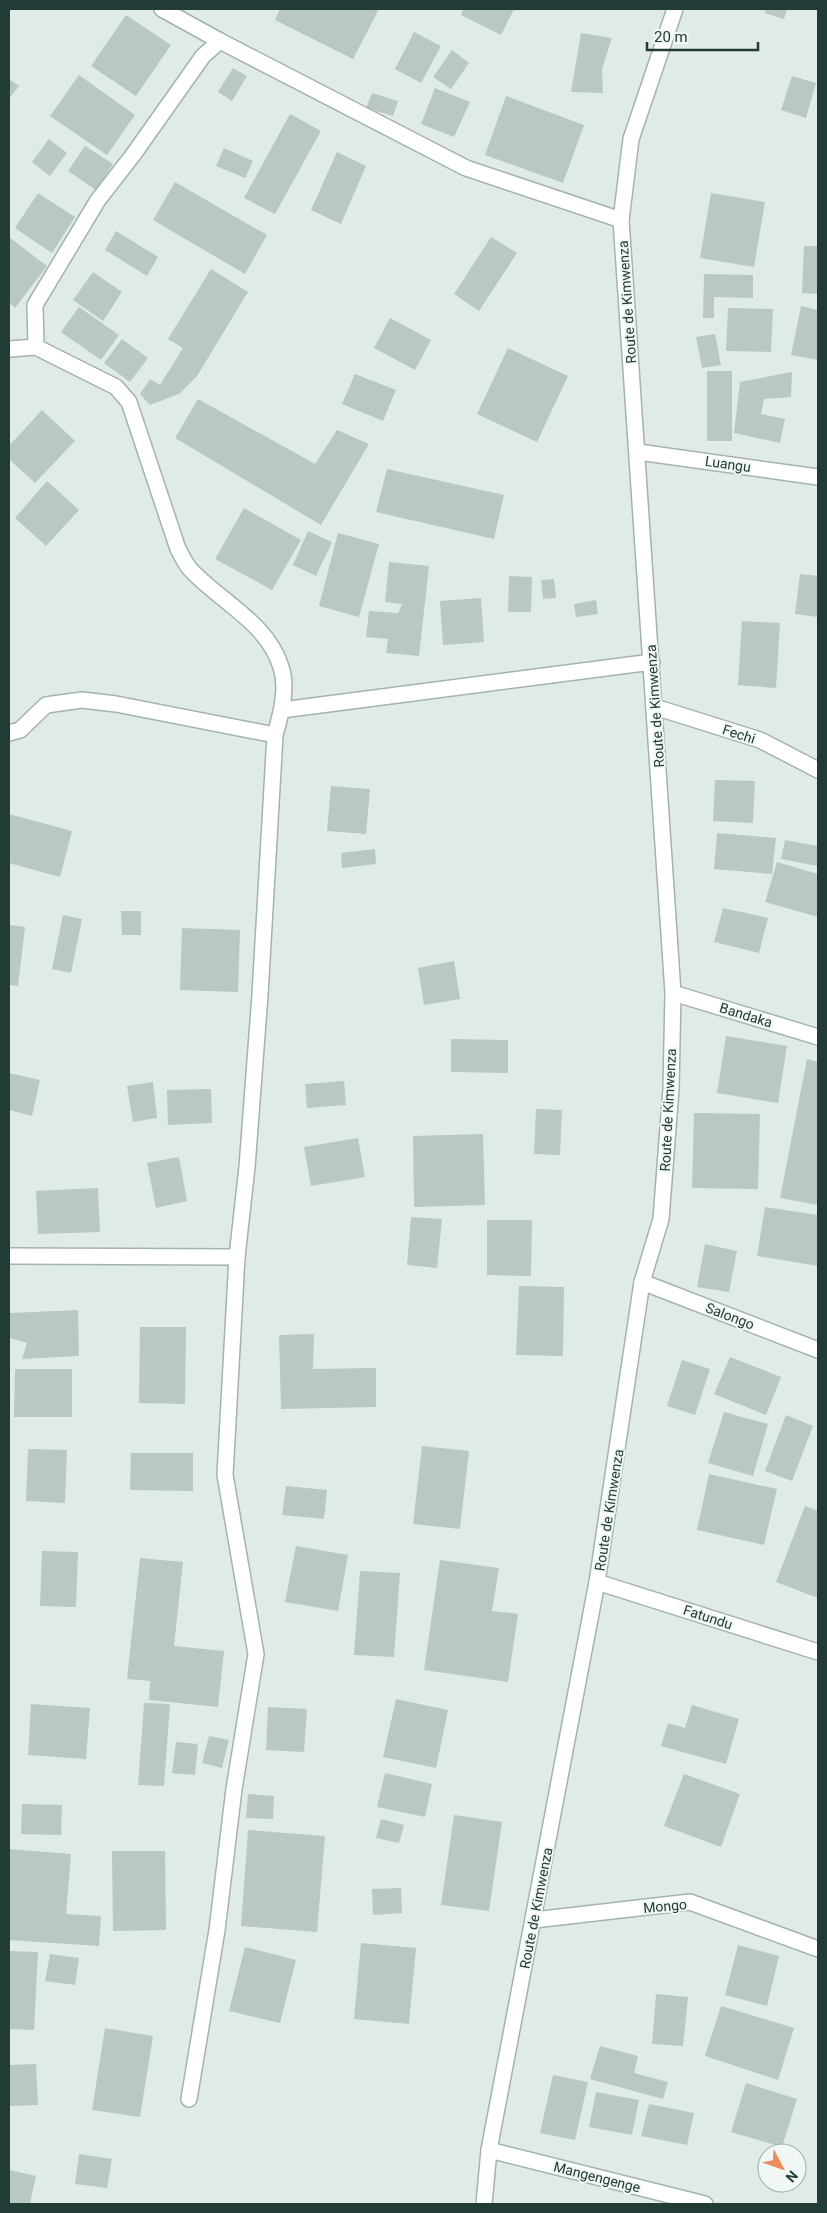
<svg xmlns="http://www.w3.org/2000/svg" width="827" height="2213" font-family="Roboto,sans-serif">
	<style>
		.building { fill: #b9c8c3 }
		.lines { fill: none; stroke-linecap: round; stroke-linejoin: round }
		.minor-casing { stroke: #a3b3ae; stroke-width: 18 }
		.tertiary-casing { stroke: #a3b3ae; stroke-width: 18 }
		.minor { stroke: #fff; stroke-width: 15 }
		.tertiary { stroke: #fff; stroke-width: 15 }
		.labels { text-anchor: middle; stroke-width: 4; stroke-linejoin: round; paint-order: stroke }
		.street-label { font-size: 14px; fill: #213b36; stroke: #f1f7f5 }
	</style>
	<rect width="100%" height="100%" fill="#e0ebe7"/>
	<g class="building">
		<path d="M280,9H379L353,59L275,20Z"/>
		<path d="M463,9H514L501,35L461,15Z"/>
		<path d="M766,9H787L784,19L765,13Z"/>
		<path d="M126,15L171,45L136,96L91,66Z"/>
		<path d="M414,32L441,46L421,83L395,69Z"/>
		<path d="M581,33L612,38L602,69L603,93L571,92Z"/>
		<path d="M452,50L469,63L451,89L433,77Z"/>
		<path d="M233,68L247,76L232,101L218,92Z"/>
		<path d="M79,75L135,115L107,155L50,116Z"/>
		<path d="M792,76L816,83L806,118L781,110Z"/>
		<path d="M9,79L19,86L9,99Z"/>
		<path d="M435,88L470,102L454,137L421,124Z"/>
		<path d="M372,93L398,101L393,116L366,108Z"/>
		<path d="M506,96L584,125L563,183L485,155Z"/>
		<path d="M290,114L321,131L275,214L244,198Z"/>
		<path d="M49,139L67,153L50,176L32,162Z"/>
		<path d="M85,146L113,164L96,190L68,171Z"/>
		<path d="M224,148L253,161L245,178L216,166Z"/>
		<path d="M337,152L366,166L341,224L311,210Z"/>
		<path d="M175,182L267,235L245,274L153,220Z"/>
		<path d="M38,193L75,217L52,253L15,228Z"/>
		<path d="M711,193L765,202L754,267L700,258Z"/>
		<path d="M116,231L158,257L147,276L105,250Z"/>
		<path d="M9,237L47,266L15,308L9,302Z"/>
		<path d="M491,237L517,253L479,311L454,294Z"/>
		<path d="M804,246H818V294L802,293Z"/>
		<path d="M211,269L248,292L197,376L179,394L150,405L140,394L150,379L160,385L183,348L168,339Z"/>
		<path d="M93,272L122,292L103,321L73,300Z"/>
		<path d="M704,274L753,275V298L714,297V318H703Z"/>
		<path d="M801,306L818,310V360L791,355Z"/>
		<path d="M79,307L119,335L101,360L61,332Z"/>
		<path d="M728,308L773,309L771,352L726,351Z"/>
		<path d="M390,318L431,340L415,370L374,348Z"/>
		<path d="M715,334L721,365L702,368L696,337Z"/>
		<path d="M122,339L148,358L130,382L104,363Z"/>
		<path d="M508,348L568,376L537,442L477,414Z"/>
		<rect x="707" y="371" width="25" height="70"/>
		<path d="M792,372L791,397L764,399L761,414L785,419L780,443L734,433L740,382Z"/>
		<path d="M355,374L396,390L383,421L342,404Z"/>
		<path d="M198,399L315,464L337,430L369,444L321,525L175,438Z"/>
		<path d="M42,410L75,441L35,483L9,459V446Z"/>
		<path d="M387,469L504,495L494,539L376,512Z"/>
		<path d="M47,481L79,510L46,546L15,518Z"/>
		<path d="M244,508L301,540L272,590L215,559Z"/>
		<path d="M308,531L332,542L316,576L293,565Z"/>
		<path d="M338,533L379,544L359,617L319,606Z"/>
		<path d="M389,562L429,566L419,656L386,653L388,639L366,637L369,611L398,613L402,604L385,602Z"/>
		<path d="M800,574L818,576V617L795,614Z"/>
		<path d="M509,576L532,577L531,612H508Z"/>
		<path d="M554,579L556,598L543,599L541,580Z"/>
		<path d="M481,598L484,642L443,645L440,601Z"/>
		<path d="M596,600L598,614L576,617L574,604Z"/>
		<path d="M742,621L780,623L776,688L738,685Z"/>
		<path d="M715,780L755,781L753,823L713,821Z"/>
		<path d="M331,786L370,789L366,834L327,831Z"/>
		<path d="M9,814L72,831L60,877L9,863Z"/>
		<path d="M717,833L776,838L772,874L714,869Z"/>
		<path d="M785,840L818,846V866L781,859Z"/>
		<path d="M375,849L376,864L342,868L341,853Z"/>
		<path d="M777,862L818,874V917L765,902Z"/>
		<path d="M723,908L768,918L759,953L714,942Z"/>
		<path d="M121,911H141V935H122Z"/>
		<path d="M63,915L82,919L71,973L52,969Z"/>
		<path d="M9,925L25,927L18,986L9,985Z"/>
		<path d="M182,928L240,930L238,992L180,990Z"/>
		<path d="M454,961L460,999L424,1005L418,968Z"/>
		<path d="M726,1036L787,1046L778,1103L717,1093Z"/>
		<path d="M451,1039L508,1040V1073L451,1072Z"/>
		<path d="M807,1059L818,1062V1205L780,1198Z"/>
		<path d="M9,1073L40,1080L32,1116L9,1110Z"/>
		<path d="M344,1081L346,1105L307,1108L305,1084Z"/>
		<path d="M153,1082L157,1118L133,1122L127,1086Z"/>
		<path d="M211,1089L212,1123L168,1125L167,1090Z"/>
		<path d="M536,1109L562,1110L560,1155L534,1154Z"/>
		<path d="M694,1113L760,1114L758,1189L692,1188Z"/>
		<path d="M483,1134L485,1205L414,1207L413,1136Z"/>
		<path d="M358,1138L365,1177L311,1186L304,1147Z"/>
		<path d="M179,1157L187,1201L156,1208L147,1163Z"/>
		<path d="M98,1188L100,1232L38,1234L36,1191Z"/>
		<path d="M765,1207L818,1215V1266L757,1256Z"/>
		<path d="M411,1217L442,1219L437,1268L407,1265Z"/>
		<path d="M487,1220H532L531,1276L487,1275Z"/>
		<path d="M705,1244L737,1251L729,1292L697,1287Z"/>
		<path d="M519,1286L564,1287L563,1356L516,1355Z"/>
		<path d="M78,1310L79,1356L22,1359L27,1343L10,1338V1313Z"/>
		<path d="M140,1327H186L185,1404L139,1403Z"/>
		<path d="M314,1334L313,1369L376,1368V1407L281,1409L279,1335Z"/>
		<path d="M730,1357L781,1377L766,1415L714,1394Z"/>
		<path d="M682,1360L710,1369L695,1415L667,1406Z"/>
		<path d="M15,1369H72V1417H14Z"/>
		<path d="M724,1412L768,1424L753,1476L708,1463Z"/>
		<path d="M786,1415L813,1426L792,1481L765,1471Z"/>
		<path d="M422,1446L469,1451L460,1529L413,1524Z"/>
		<path d="M28,1449L67,1450L65,1503L26,1501Z"/>
		<path d="M131,1453H193V1491L130,1490Z"/>
		<path d="M709,1474L777,1489L764,1545L697,1530Z"/>
		<path d="M286,1486L327,1490L324,1519L282,1515Z"/>
		<path d="M805,1506L818,1511V1598L776,1582Z"/>
		<path d="M296,1546L348,1555L338,1611L285,1602Z"/>
		<path d="M42,1551L78,1552L76,1607L40,1606Z"/>
		<path d="M140,1558L183,1562L174,1646L224,1651L218,1707L149,1700L150,1681L127,1679Z"/>
		<path d="M440,1560L499,1568L492,1611L518,1614L508,1682L424,1670Z"/>
		<path d="M360,1571L400,1573L394,1657L354,1655Z"/>
		<path d="M396,1699L448,1710L436,1768L383,1757Z"/>
		<path d="M144,1703L170,1704L164,1786L138,1785Z"/>
		<path d="M31,1704L90,1708L86,1759L28,1755Z"/>
		<path d="M692,1705L739,1719L726,1764L661,1746L668,1723L685,1728Z"/>
		<path d="M268,1707L307,1709L304,1752L266,1750Z"/>
		<path d="M209,1736L229,1740L222,1768L202,1763Z"/>
		<path d="M176,1742L198,1744L195,1775L172,1773Z"/>
		<path d="M385,1773L432,1784L425,1817L377,1807Z"/>
		<path d="M684,1774L740,1794L721,1847L664,1826Z"/>
		<path d="M248,1794L274,1796L273,1819L246,1818Z"/>
		<path d="M22,1804L62,1805L61,1835L21,1834Z"/>
		<path d="M454,1815L502,1822L489,1911L441,1905Z"/>
		<path d="M381,1819L404,1825L399,1843L376,1838Z"/>
		<path d="M248,1830L325,1836L317,1932L241,1926Z"/>
		<path d="M9,1849L71,1854L66,1914L101,1916L99,1946L9,1940Z"/>
		<path d="M112,1851H165L166,1930L113,1931Z"/>
		<path d="M401,1888L402,1913L373,1915L372,1889Z"/>
		<path d="M361,1943L416,1948L409,2024L354,2019Z"/>
		<path d="M738,1945L779,1956L767,2006L725,1995Z"/>
		<path d="M245,1947L296,1960L280,2023L229,2011Z"/>
		<path d="M9,1951L38,1952L34,2030L9,2029Z"/>
		<path d="M50,1954L79,1958L75,1985L45,1981Z"/>
		<path d="M656,1994L688,1997L683,2046L652,2044Z"/>
		<path d="M721,2006L794,2028L778,2080L705,2056Z"/>
		<path d="M105,2028L153,2036L140,2117L92,2110Z"/>
		<path d="M600,2046L638,2056L634,2073L668,2082L663,2099L590,2079Z"/>
		<path d="M36,2064L38,2105L9,2106V2065Z"/>
		<path d="M553,2075L588,2082L575,2140L540,2133Z"/>
		<path d="M746,2083L797,2099L782,2147L731,2132Z"/>
		<path d="M596,2092L639,2100L632,2135L589,2127Z"/>
		<path d="M649,2104L694,2113L687,2145L641,2136Z"/>
		<path d="M79,2154L112,2159L107,2188L75,2184Z"/>
		<path d="M9,2170L36,2176L30,2204H9Z"/>
	</g>
	<g class="lines">
		<defs>
			<g id="minor">
				<path d="M162,9L220,41L466,168L621,220"/>
				<path d="M36,347L35,305L98,200L133,155L203,56L220,41"/>
				<path d="M9,349L36,347L116,387L129,402L178,549C182,556 185,563 190,569C219,601 267,622 281,667C288,688 281,714 275,735L260,995L247,1167L237,1257L225,1475L256,1654L234,1789L217,1930L189,2099"/>
				<path d="M638,452L818,477"/>
				<path d="M655,707L760,740L818,770"/>
				<path d="M282,710L652,662"/>
				<path d="M9,733L20,730L46,705L82,700L116,704L275,735"/>
				<path d="M673,993L818,1037"/>
				<path d="M9,1256L237,1257"/>
				<path d="M642,1282L818,1350"/>
				<path d="M597,1582L818,1652"/>
				<path d="M534,1920L690,1902L818,1949"/>
				<path d="M489,2150L705,2204"/>
			</g>
			<path id="tertiary" d="M484,2204L489,2150L597,1582L642,1282L661,1219L671,1089L673,993L621,220L631,139L675,9"/>
		</defs>
		<use href="#minor" class="minor-casing"/>
		<use href="#tertiary" class="tertiary-casing"/>
		<use href="#minor" class="minor"/>
		<use href="#tertiary" class="tertiary"/>
	</g>
	<g class="labels">
		<g class="street-label">
			<text transform="translate(627 302) rotate(-94)" y="5">Route de Kimwenza</text>
			<text transform="translate(728 464) rotate(8)" y="5">Luangu</text>
			<text transform="translate(655 706) rotate(-94)" y="5">Route de Kimwenza</text>
			<text transform="translate(739 734) rotate(18)" y="5">Fechi</text>
			<text transform="translate(746 1015) rotate(17)" y="5">Bandaka</text>
			<text transform="translate(668 1110) rotate(-87)" y="5">Route de Kimwenza</text>
			<text transform="translate(730 1316) rotate(21)" y="5">Salongo</text>
			<text transform="translate(609 1510) rotate(-81)" y="5">Route de Kimwenza</text>
			<text transform="translate(708 1617) rotate(18)" y="5">Fatundu</text>
			<text transform="translate(665 1906) rotate(-5)" y="5">Mongo</text>
			<text transform="translate(536 1908) rotate(-79)" y="5">Route de Kimwenza</text>
			<text transform="translate(597 2177) rotate(14)" y="5">Mangengenge</text>
		</g>
	</g>
	<rect width="827" height="2213" fill="none" stroke="#213b36" stroke-width="20"/>
	<g transform="translate(782 2168) rotate(131)"><circle r="24" fill="#f1f7f5" stroke="#9eaca9"/>
	<path d="M0-4L9 19L0 12L-9 19Z" fill="#ef8b5a"/>
	<text y="-8" font-size="14" font-weight="bold" text-anchor="middle" fill="#213b36">N</text>
	</g>
	<path d="M647 42v8h111v-8" fill="none" stroke="#213b36" stroke-width="2.5"/>
	<text x="654" y="42" font-size="15" fill="#213b36" stroke="#f1f7f5" stroke-width="4" paint-order="stroke">20 m</text>
</svg>
